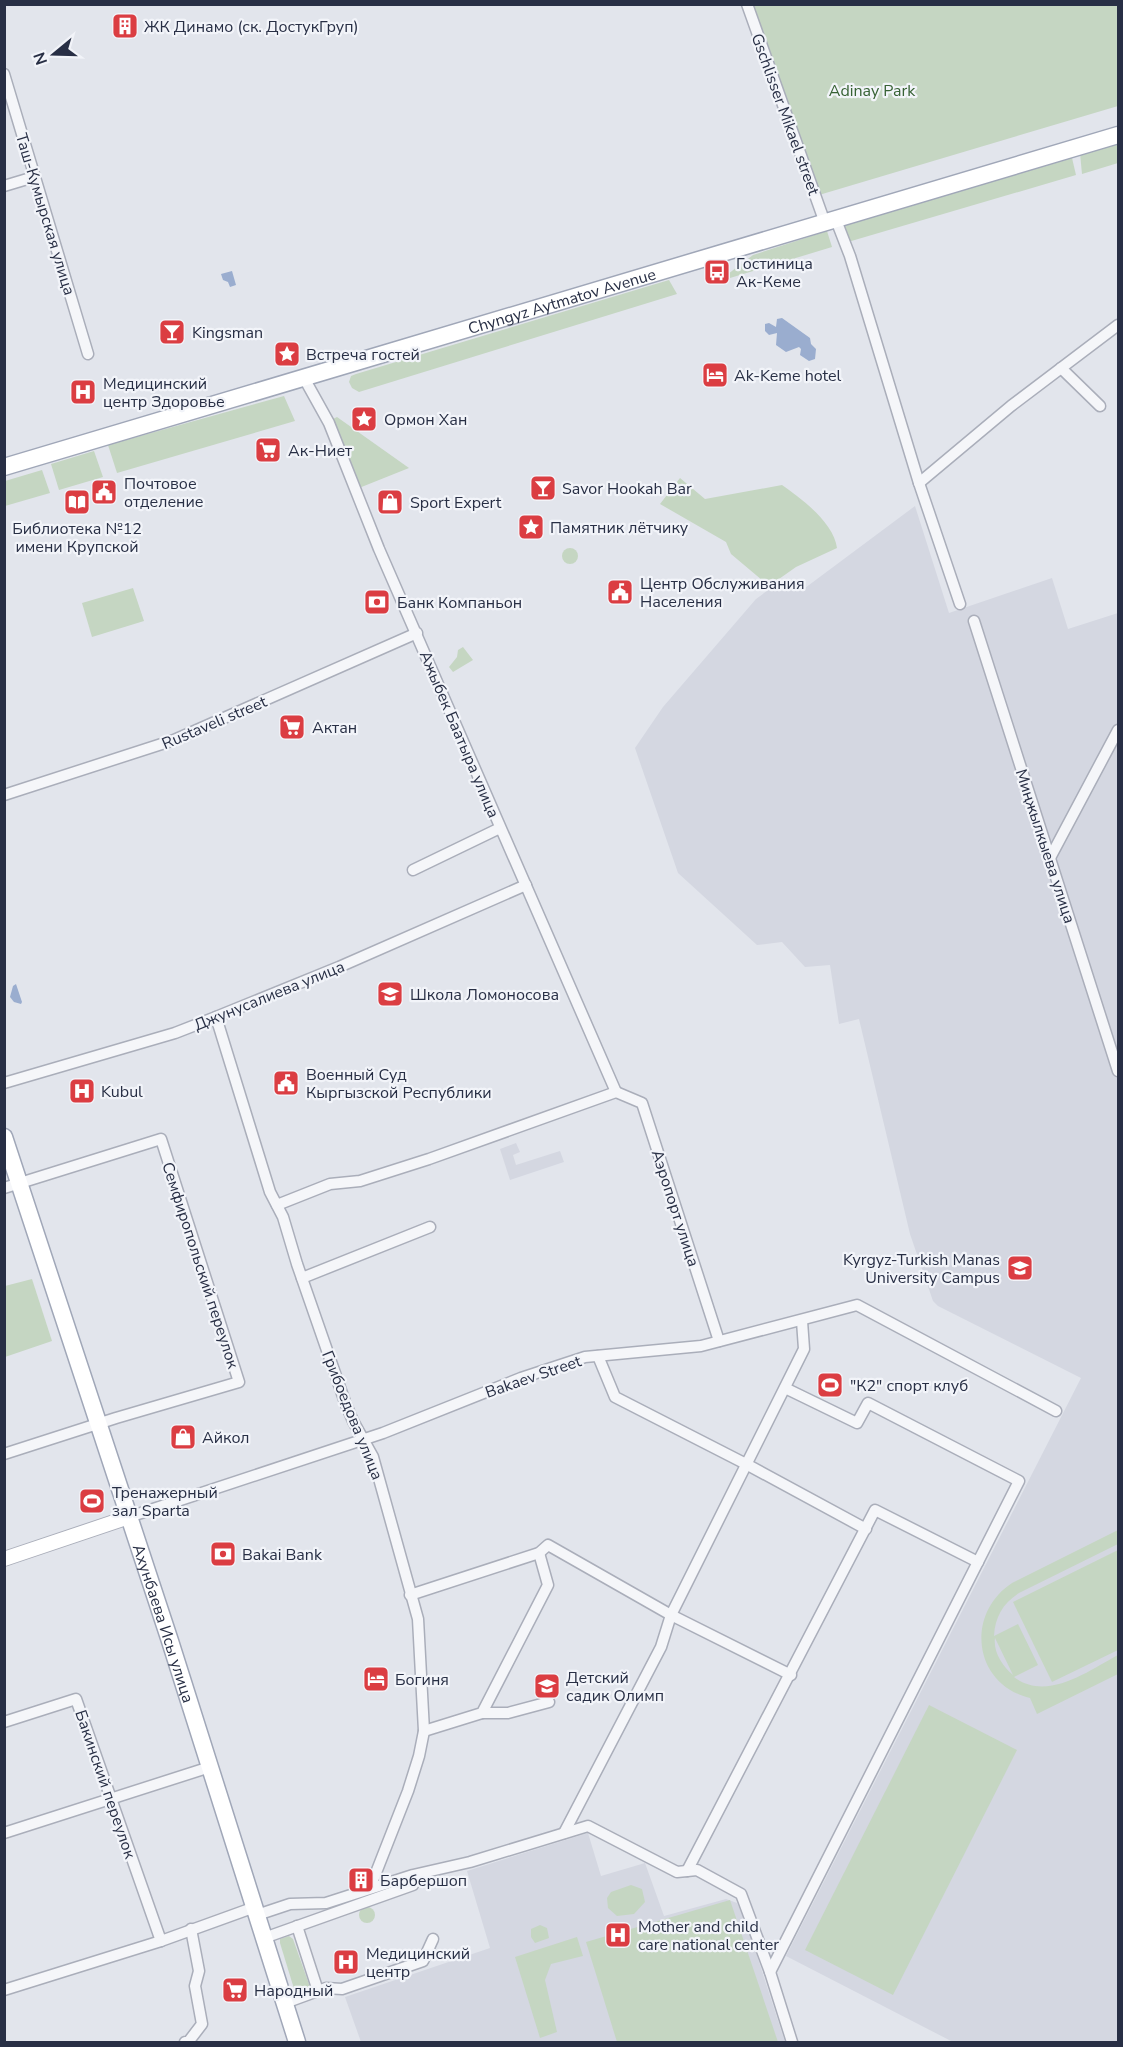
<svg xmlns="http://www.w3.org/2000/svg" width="1123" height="2047" font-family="'Nunito Sans',sans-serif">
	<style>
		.built { fill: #d4d7e1 }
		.green { fill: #c5d6c2; fill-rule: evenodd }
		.water { fill: #9aadcf }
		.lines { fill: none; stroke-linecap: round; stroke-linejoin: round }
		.minor-casing { stroke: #aaaeba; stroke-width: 13 }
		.secondary-casing { stroke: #aaaeba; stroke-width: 16 }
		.primary-casing { stroke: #a0a7b8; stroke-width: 19 }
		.minor { stroke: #f5f6f9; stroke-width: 10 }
		.secondary { stroke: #fff; stroke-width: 14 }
		.primary { stroke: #fff; stroke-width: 16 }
		.labels { text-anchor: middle; stroke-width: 4.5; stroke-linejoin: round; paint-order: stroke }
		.poi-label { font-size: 16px; fill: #282f45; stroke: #f2f4f9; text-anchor: start }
		.park-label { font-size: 16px; fill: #376234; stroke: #f2f4f9 }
		.street-label { font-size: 16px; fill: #282f45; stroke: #f2f4f9 }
	</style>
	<rect width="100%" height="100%" fill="#e2e5ec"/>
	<g class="built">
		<path d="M915,506L949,613L1052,578L1068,629L1118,613V2042H953L786,1956L1081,1378L938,1306L933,1301L910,1234L859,1019L839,1024L830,965L805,967L782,942L757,945L678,873L635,748L663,707L756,599L771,588L786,580L805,588Z"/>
		<path d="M516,1143L520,1152L513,1155L516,1165L560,1151L564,1162L510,1180L500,1149Z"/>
		<path d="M545,1676L559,1684L550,1696L536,1688Z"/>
		<path d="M588,1833L601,1876L645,1863L664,1916L726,1899L737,1903L747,1925L785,2042H361L345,1997L490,1948L467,1871Z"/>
	</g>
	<g class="green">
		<path d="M749,5H1118V106L819,195Z"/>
		<path d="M1118,142V163L1082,174L1080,153Z"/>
		<path d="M1072,158L1076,175L848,242L844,225Z"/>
		<path d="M827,231L832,247L730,278L728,274L753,255Z"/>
		<path d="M669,280L677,294L359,392L352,388L349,382L351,376L356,374Z"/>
		<path d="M284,396L295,421L117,473L108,445Z"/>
		<path d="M337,417L409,468L359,488L331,420Z"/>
		<path d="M94,451L103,477L59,490L51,464Z"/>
		<path d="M42,470L50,493L5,506V481Z"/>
		<path d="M680,478L705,499L782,485C802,499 834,523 837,548L796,567L769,586L731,554L726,542L660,504Z"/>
		<circle cx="570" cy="556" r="8"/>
		<path d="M133,588L144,621L92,637L82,603Z"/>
		<path d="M463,647L473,660L453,672L449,667L457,657L458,650Z"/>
		<path d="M32,1279L52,1341L5,1357V1286Z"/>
		<path d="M1118,1530V1544L1019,1593C1003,1603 995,1617 994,1636L1018,1624L1038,1665L1014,1677C1047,1702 1088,1671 1118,1655V1674L1037,1714L1030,1698C973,1684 965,1614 1012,1583ZM995,1638L1013,1675C1002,1666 993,1651 995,1638Z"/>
		<path d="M1118,1550V1650L1052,1682L1013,1602Z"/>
		<path d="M929,1705L1017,1750L893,1995L805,1950Z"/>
		<path d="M631,1885L642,1889L645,1902L634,1914L617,1916L608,1908L607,1898L611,1892Z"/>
		<path d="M730,1900L778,2042H617L586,1942Z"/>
		<circle cx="367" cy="1915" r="8"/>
		<path d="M540,1925L547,1928L549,1938L535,1943L531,1937V1929Z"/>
		<path d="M289,1936L293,1939L310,1987L295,1992L280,1943V1939Z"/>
		<path d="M577,1937L583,1956L551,1964L545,1980L557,2032L540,2038L515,1957Z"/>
	</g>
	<g class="water">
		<path d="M232,271L236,285L230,287L228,282L223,280L221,274Z"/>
		<path d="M782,318L810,338L811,344L816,349L815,359L809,361L800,355L801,349L799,347L786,352L776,345L777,333L769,335L765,331V324L769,323L776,327L777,319Z"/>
		<path d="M16,984L22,1002L21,1004L14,1002L10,997L13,986Z"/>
	</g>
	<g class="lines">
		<defs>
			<g id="minor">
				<path d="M747,4L825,223"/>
				<path d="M4,74L88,354"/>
				<path d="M4,186L34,177"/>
				<path d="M836,220L850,256L919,483L960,604"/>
				<path d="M1061,368L1100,406"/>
				<path d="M304,378L329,423L379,549L616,1092"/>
				<path d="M919,483L1011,406L1118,325"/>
				<path d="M974,621L1118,1071"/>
				<path d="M4,795L174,740L417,633"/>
				<path d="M1050,858L1118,730"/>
				<path d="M413,870L500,828"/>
				<path d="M216,1017L270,1192L283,1217L297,1264L345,1402L353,1421L373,1457L418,1619L424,1731L419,1756L408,1791L370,1888"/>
				<path d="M4,1083L175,1033L216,1017L339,967L526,885"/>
				<path d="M616,1092L642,1103L719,1341"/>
				<path d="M4,1188L161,1139L239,1382L116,1418L4,1454"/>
				<path d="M277,1205L330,1184L360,1181L429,1159L616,1092"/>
				<path d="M302,1278L430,1227"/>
				<path d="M598,1356L615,1397L746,1464L866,1529"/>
				<path d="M129,1517L383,1433L521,1378L585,1357L701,1346L857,1305L1056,1411"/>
				<path d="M410,1595L539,1553L548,1545L671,1615L791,1675"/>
				<path d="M482,1713H508L549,1702"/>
				<path d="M4,1722L76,1699L161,1941"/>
				<path d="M424,1731L482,1713L548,1585L539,1553"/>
				<path d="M4,1833L210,1767"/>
				<path d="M564,1833L661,1647L671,1615L804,1349L802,1321"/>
				<path d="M687,1871L875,1510L978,1562"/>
				<path d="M257,1915L290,1904L326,1903L413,1875L470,1862L588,1826L677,1872L697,1870L741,1894L770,1972L792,2042"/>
				<path d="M297,1926L318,1991"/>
				<path d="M264,1938L413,1885"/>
				<path d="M770,1972L1019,1481L868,1403L857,1423L785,1388"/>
				<path d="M4,1990L161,1941L255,1907"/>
				<path d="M285,2003L326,1988L342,1989L423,1961L433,1939"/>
				<path d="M185,2042L189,2041L202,2024L195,1986L199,1971L191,1929"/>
			</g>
			<path id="secondary" d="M4,1559L129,1517"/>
			<g id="primary">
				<path id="s1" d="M4,467L1118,135"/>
				<path id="s2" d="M4,1137L170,1641L297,2042"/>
			</g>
		</defs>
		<use href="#minor" class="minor-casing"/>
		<use href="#secondary" class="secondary-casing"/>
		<use href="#primary" class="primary-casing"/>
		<use href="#minor" class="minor"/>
		<use href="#secondary" class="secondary"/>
		<use href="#primary" class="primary"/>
	</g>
	<defs>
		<symbol id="building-square" viewBox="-11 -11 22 22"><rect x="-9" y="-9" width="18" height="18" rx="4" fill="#db3d42" stroke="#f2f4f9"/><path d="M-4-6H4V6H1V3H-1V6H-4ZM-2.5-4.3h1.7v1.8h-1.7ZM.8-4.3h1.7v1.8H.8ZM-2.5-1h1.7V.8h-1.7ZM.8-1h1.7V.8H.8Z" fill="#fff"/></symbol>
		<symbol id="bus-square" viewBox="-11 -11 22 22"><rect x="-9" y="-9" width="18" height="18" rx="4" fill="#db3d42" stroke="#f2f4f9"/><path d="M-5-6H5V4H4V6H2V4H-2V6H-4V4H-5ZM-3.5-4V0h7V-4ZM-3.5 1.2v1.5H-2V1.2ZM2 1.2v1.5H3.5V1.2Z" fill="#fff"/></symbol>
		<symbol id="bar-square" viewBox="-11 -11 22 22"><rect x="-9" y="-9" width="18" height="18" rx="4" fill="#db3d42" stroke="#f2f4f9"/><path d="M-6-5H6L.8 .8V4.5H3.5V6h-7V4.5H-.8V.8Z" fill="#fff"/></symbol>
		<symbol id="sight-square" viewBox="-11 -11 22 22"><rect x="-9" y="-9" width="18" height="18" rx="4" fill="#db3d42" stroke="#f2f4f9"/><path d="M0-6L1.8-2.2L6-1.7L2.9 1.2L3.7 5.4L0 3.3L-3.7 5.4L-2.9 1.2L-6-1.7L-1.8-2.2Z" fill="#fff"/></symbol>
		<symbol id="hotel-square" viewBox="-11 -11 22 22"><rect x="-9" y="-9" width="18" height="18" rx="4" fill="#db3d42" stroke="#f2f4f9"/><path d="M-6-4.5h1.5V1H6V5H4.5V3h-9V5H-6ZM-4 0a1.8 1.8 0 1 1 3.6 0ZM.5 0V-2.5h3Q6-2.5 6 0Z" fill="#fff"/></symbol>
		<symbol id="hospital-square" viewBox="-11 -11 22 22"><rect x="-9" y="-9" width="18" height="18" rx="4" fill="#db3d42" stroke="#f2f4f9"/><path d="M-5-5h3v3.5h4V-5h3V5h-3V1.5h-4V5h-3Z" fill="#fff"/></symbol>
		<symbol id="supermarket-square" viewBox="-11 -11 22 22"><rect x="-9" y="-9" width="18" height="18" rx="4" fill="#db3d42" stroke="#f2f4f9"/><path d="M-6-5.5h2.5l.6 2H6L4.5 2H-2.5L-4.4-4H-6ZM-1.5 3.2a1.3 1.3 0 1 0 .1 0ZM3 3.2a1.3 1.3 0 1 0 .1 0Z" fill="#fff"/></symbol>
		<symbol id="civic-square" viewBox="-11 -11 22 22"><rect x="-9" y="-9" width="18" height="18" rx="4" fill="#db3d42" stroke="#f2f4f9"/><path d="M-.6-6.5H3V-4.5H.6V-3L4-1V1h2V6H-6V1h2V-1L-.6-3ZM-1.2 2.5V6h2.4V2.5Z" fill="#fff"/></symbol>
		<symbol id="library-square" viewBox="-11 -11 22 22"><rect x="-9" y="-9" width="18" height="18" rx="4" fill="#db3d42" stroke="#f2f4f9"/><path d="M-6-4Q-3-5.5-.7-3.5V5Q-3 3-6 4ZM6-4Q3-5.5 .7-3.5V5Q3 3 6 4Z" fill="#fff"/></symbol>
		<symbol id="shop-square" viewBox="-11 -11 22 22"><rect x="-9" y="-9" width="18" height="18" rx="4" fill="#db3d42" stroke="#f2f4f9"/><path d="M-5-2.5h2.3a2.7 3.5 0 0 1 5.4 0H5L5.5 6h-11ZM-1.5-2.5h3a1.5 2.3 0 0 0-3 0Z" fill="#fff"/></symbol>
		<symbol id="bank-square" viewBox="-11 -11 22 22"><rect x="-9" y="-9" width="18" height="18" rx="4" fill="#db3d42" stroke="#f2f4f9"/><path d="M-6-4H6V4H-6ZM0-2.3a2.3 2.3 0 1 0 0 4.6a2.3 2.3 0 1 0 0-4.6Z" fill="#fff"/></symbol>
		<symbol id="school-square" viewBox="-11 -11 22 22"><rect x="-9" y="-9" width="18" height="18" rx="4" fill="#db3d42" stroke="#f2f4f9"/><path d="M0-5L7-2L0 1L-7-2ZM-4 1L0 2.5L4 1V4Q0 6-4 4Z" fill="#fff"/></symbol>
		<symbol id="university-square" viewBox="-11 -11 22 22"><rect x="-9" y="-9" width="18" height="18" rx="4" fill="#db3d42" stroke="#f2f4f9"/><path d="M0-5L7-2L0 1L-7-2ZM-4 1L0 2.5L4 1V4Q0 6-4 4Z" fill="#fff"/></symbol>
		<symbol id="stadium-square" viewBox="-11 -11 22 22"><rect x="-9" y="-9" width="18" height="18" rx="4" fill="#db3d42" stroke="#f2f4f9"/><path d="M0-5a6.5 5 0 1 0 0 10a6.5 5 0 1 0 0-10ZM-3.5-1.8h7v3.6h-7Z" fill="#fff"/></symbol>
	</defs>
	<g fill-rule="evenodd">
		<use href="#building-square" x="110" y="11" width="30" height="30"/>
		<use href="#bus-square" x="702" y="257" width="30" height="30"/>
		<use href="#bar-square" x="157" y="317" width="30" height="30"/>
		<use href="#sight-square" x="272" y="339" width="30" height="30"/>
		<use href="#hotel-square" x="700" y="360" width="30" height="30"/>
		<use href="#hospital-square" x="68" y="377" width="30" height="30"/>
		<use href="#sight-square" x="349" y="404" width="30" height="30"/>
		<use href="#supermarket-square" x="253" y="435" width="30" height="30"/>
		<use href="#bar-square" x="528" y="473" width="30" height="30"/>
		<use href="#civic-square" x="89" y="477" width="30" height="30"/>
		<use href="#library-square" x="62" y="487" width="30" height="30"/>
		<use href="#shop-square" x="375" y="487" width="30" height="30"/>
		<use href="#sight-square" x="516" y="512" width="30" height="30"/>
		<use href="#civic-square" x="605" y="577" width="30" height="30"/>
		<use href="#bank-square" x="362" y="587" width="30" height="30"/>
		<use href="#supermarket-square" x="277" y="712" width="30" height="30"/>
		<use href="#school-square" x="375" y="979" width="30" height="30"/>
		<use href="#civic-square" x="271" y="1068" width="30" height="30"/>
		<use href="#hospital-square" x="67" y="1076" width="30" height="30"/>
		<use href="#university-square" x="1005" y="1253" width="30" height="30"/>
		<use href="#stadium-square" x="815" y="1370" width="30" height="30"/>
		<use href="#shop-square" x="168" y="1422" width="30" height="30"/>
		<use href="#stadium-square" x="77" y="1486" width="30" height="30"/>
		<use href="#bank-square" x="208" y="1539" width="30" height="30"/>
		<use href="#hotel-square" x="361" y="1664" width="30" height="30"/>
		<use href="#school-square" x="532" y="1671" width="30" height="30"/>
		<use href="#building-square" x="346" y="1865" width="30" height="30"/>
		<use href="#hospital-square" x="603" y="1920" width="30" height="30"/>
		<use href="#hospital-square" x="331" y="1947" width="30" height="30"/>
		<use href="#supermarket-square" x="220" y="1975" width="30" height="30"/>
	</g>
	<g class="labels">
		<g class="poi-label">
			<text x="144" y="32">ЖК Динамо (ск. ДостукГруп)</text>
			<text x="736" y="269">Гостиница<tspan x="736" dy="18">Ак-Кеме</tspan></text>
			<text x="192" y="338">Kingsman</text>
			<text x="306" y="360">Встреча гостей</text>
			<text x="734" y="381">Ak-Keme hotel</text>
			<text x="103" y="389">Медицинский<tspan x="103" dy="18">центр Здоровье</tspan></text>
			<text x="384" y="425">Ормон Хан</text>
			<text x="288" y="456">Ак-Ниет</text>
			<text x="124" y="489">Почтовое<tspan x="124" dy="18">отделение</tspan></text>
			<text x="562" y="494">Savor Hookah Bar</text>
			<text x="410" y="508">Sport Expert</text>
			<text x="550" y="533">Памятник лётчику</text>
			<text x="77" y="534" text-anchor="middle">Библиотека №12<tspan x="77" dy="18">имени Крупской</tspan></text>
			<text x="640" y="589">Центр Обслуживания<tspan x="640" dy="18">Населения</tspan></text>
			<text x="397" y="608">Банк Компаньон</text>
			<text x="312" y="733">Актан</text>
			<text x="410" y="1000">Школа Ломоносова</text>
			<text x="306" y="1080">Военный Суд<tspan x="306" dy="18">Кыргызской Республики</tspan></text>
			<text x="101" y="1097">Kubul</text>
			<text x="1000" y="1265" text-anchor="end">Kyrgyz-Turkish Manas<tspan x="1000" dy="18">University Campus</tspan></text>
			<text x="850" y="1391">"К2" спорт клуб</text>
			<text x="202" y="1443">Айкол</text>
			<text x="112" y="1498">Тренажерный<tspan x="112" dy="18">зал Sparta</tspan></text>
			<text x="242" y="1560">Bakai Bank</text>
			<text x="566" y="1683">Детский<tspan x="566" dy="18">садик Олимп</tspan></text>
			<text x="395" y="1685">Богиня</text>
			<text x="380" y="1886">Барбершоп</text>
			<text x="638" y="1932">Mother and child<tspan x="638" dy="18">care national center</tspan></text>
			<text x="366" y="1959">Медицинский<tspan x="366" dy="18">центр</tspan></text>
			<text x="254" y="1996">Народный</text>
		</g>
		<g class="park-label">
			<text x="872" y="96">Adinay Park</text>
		</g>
		<g class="street-label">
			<text transform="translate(786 114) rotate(70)" y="6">Gschlisser Mikael street</text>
			<text transform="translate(46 214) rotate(73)" y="6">Таш-Кумырская улица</text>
			<text dy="6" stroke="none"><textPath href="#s1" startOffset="582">Chyngyz Aytmatov Avenue</textPath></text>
			<text transform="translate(214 722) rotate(-23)" y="6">Rustaveli street</text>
			<text transform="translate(460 734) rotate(67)" y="6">Ажыбек Баатыра улица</text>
			<text transform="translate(1046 846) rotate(72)" y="6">Миңжылкыева улица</text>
			<text transform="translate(269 995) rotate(-22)" y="6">Джунусалиева улица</text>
			<text transform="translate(676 1208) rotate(72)" y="6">Аэропорт улица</text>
			<text transform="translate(201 1265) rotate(72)" y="6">Семфиропольский переулок</text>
			<text transform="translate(533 1376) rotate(-19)" y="6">Bakaev Street</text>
			<text transform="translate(353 1415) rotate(68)" y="6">Грибоедова улица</text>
			<text dy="6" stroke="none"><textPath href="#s2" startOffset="512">Ахунбаева Исы улица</textPath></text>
			<text transform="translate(106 1784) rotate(71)" y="6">Бакинский переулок</text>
		</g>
	</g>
	<rect width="1123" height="2047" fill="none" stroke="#282f45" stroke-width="12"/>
	<g transform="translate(54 54) rotate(251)" stroke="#f2f4f9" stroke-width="4.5" paint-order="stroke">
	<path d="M0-4.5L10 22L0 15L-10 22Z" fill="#282f45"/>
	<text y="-9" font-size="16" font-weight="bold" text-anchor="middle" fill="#282f45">N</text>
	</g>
</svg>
